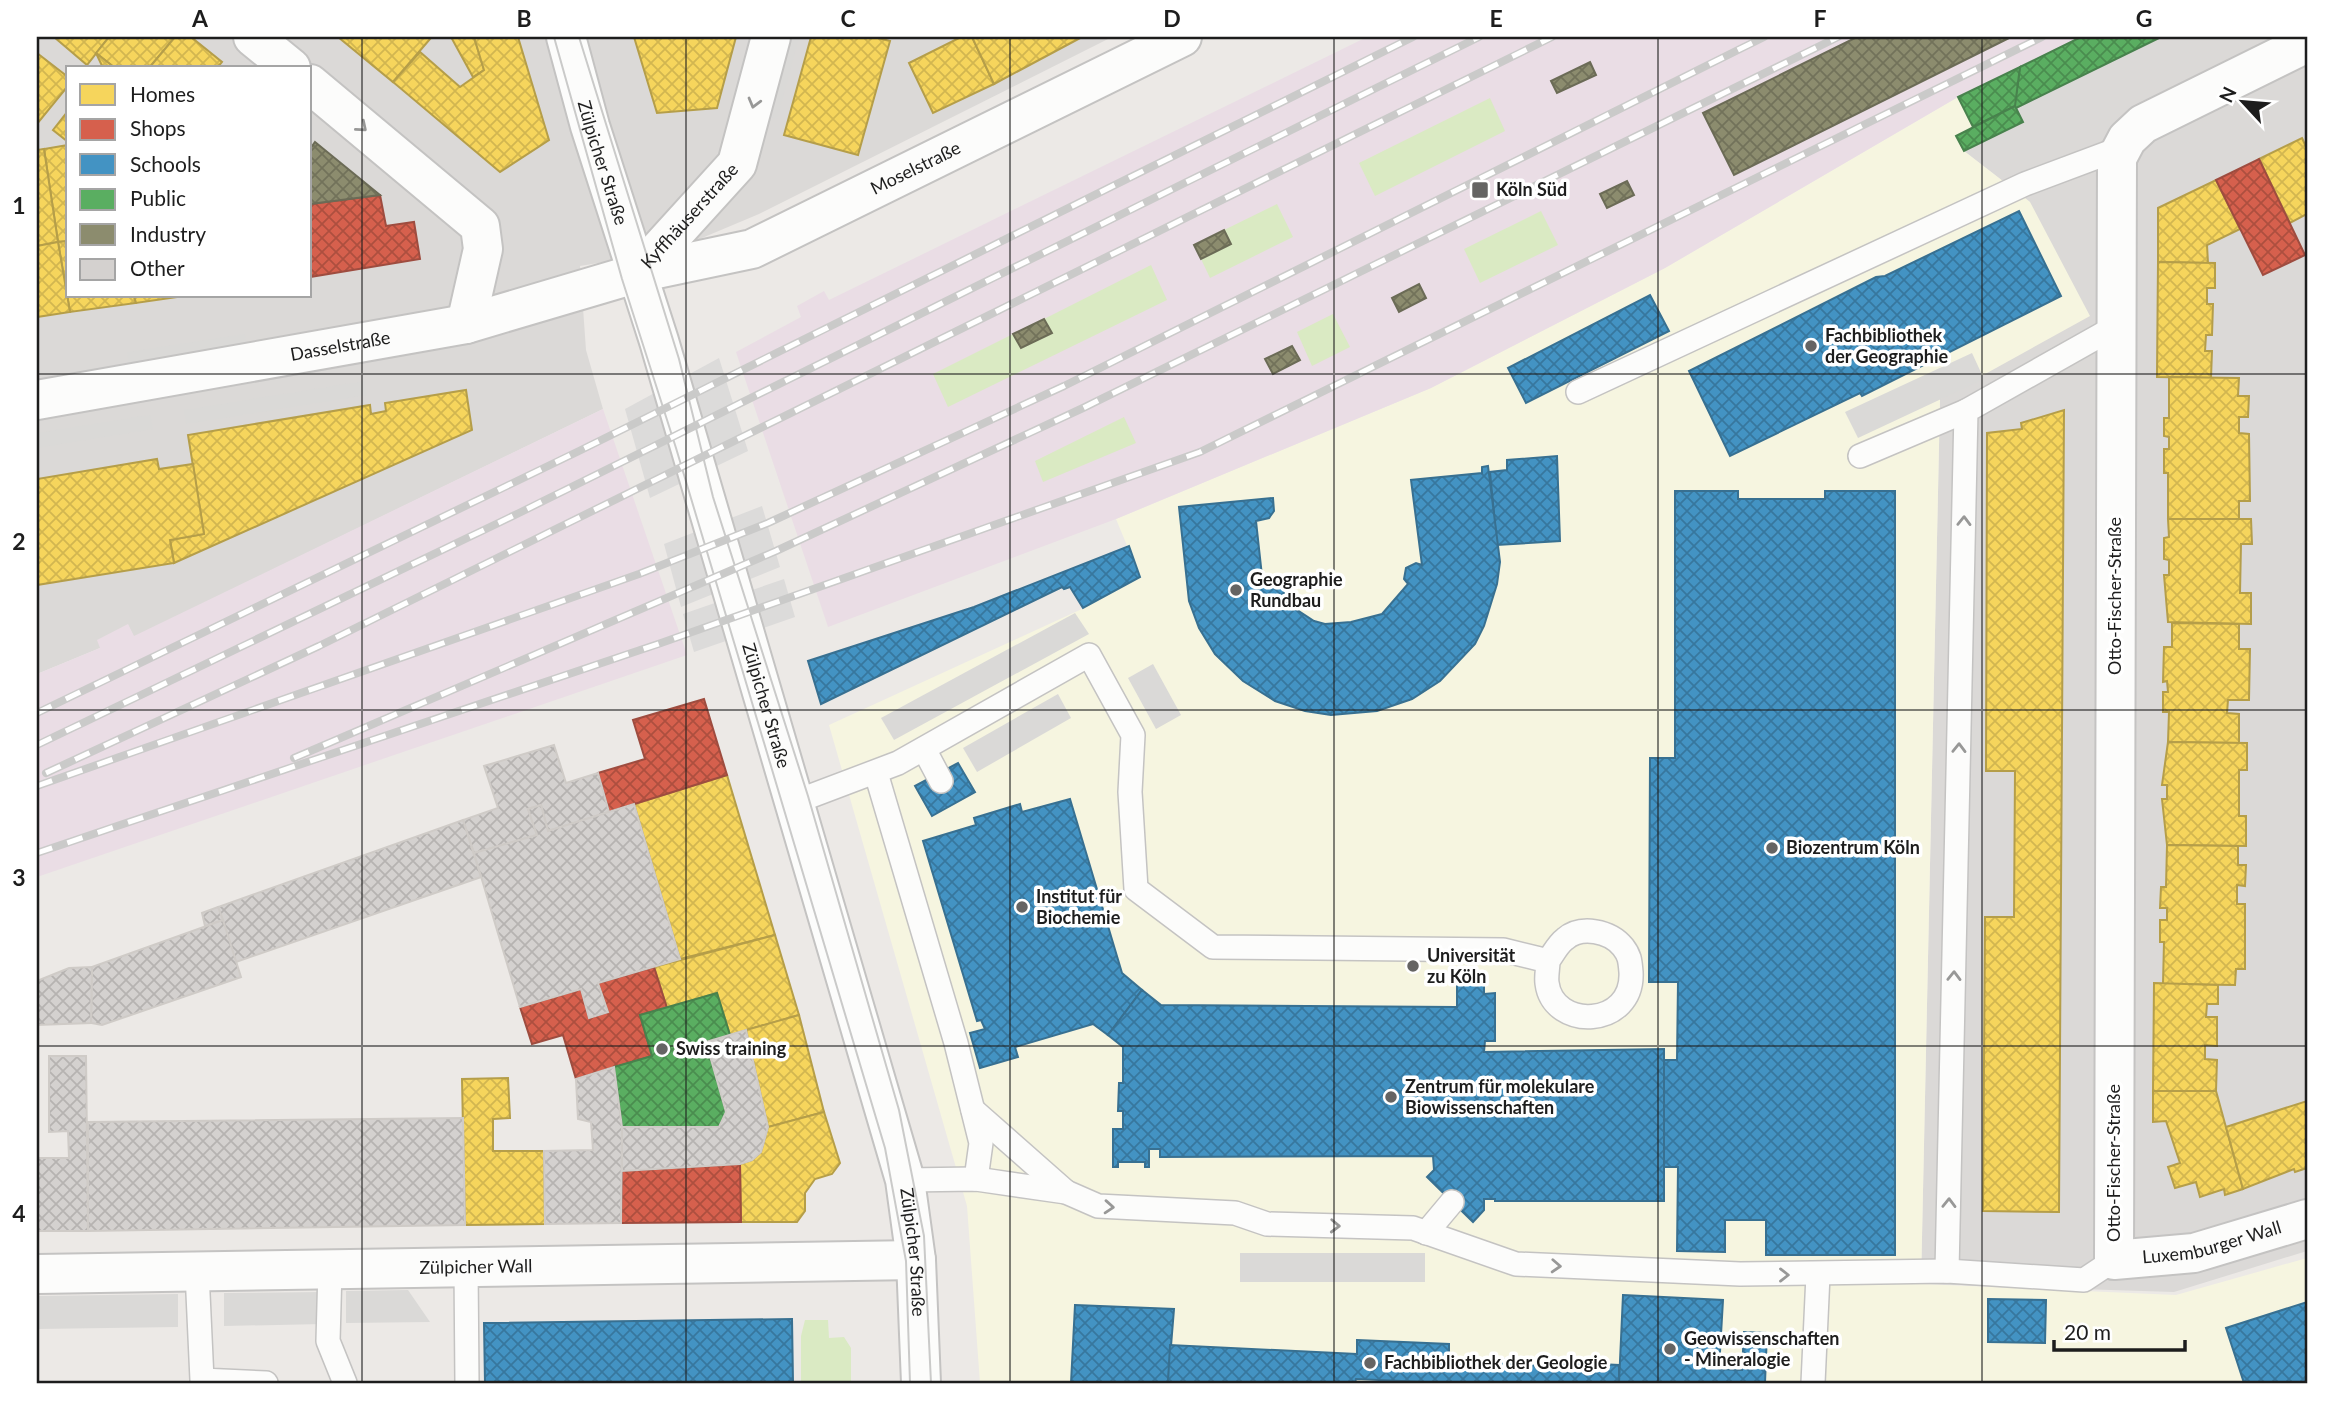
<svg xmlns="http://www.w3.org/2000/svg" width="2344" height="1420" font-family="Lato,sans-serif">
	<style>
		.residential { fill: #dbd9d7; fill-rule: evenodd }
		.education { fill: #f6f5e0 }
		.railway { fill: #eadde5 }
		.grass { fill: #daeac3 }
		.parking { fill: #dad9d7 }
		.pier { fill: #dcdbda }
		.homes { fill: url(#homes-cross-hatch); stroke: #b59e49; stroke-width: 2 }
		.shops { fill: url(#shops-cross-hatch); stroke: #9e4c3f; stroke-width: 2 }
		.schools { fill: url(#schools-cross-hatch); stroke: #387091; stroke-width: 2 }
		.public { fill: url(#public-cross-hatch); stroke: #48824d; stroke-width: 2 }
		.industry { fill: url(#industry-cross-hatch); stroke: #6b6b56; stroke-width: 2 }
		.building { fill: url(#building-cross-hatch); stroke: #cfcbc7; stroke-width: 2 }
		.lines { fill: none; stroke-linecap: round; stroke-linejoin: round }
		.lane-casing { stroke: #c4c3c2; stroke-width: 26 }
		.street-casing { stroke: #c4c3c2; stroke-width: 42 }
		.lane { stroke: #fcfcfb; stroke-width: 23 }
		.street { stroke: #fcfcfb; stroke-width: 38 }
		.tram { stroke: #cacac9; stroke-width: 2 }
		.rail-casing { stroke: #cacac9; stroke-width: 8 }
		.rail { stroke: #fff; stroke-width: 5; stroke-dasharray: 16; stroke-linecap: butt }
		.oneway { stroke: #989897 }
		.grid { fill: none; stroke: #1d1d1d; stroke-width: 2; stroke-opacity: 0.55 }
		.poi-dot { fill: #656463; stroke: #fff; stroke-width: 2.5 }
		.labels { text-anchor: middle; stroke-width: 7; stroke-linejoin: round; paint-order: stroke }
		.street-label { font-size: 18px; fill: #1d1d1d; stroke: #fff }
		.poi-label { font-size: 18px; font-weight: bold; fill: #1d1d1d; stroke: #fff; text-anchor: start }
		.neatline { fill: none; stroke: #1d1d1d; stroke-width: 2.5 }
		.grid-label { font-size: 23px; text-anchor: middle; font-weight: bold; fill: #1d1d1d }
	</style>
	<defs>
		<pattern id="homes-cross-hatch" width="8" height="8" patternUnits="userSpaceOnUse" patternTransform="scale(1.75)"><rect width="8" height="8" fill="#f6d55c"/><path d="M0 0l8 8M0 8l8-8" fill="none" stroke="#d2b650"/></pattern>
		<pattern id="shops-cross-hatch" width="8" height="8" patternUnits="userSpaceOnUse" patternTransform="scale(1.75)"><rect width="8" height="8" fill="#d6604d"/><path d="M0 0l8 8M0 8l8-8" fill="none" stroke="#ad4f3f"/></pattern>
		<pattern id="schools-cross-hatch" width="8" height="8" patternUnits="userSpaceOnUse" patternTransform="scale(1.75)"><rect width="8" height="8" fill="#4393c3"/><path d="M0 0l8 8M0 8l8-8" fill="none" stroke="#37779e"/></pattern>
		<pattern id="public-cross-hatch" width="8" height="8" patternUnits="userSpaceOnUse" patternTransform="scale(1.75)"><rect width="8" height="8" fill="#5aae61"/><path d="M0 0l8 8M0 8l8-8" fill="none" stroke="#4a8d4f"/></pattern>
		<pattern id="industry-cross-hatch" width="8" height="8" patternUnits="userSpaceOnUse" patternTransform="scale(1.75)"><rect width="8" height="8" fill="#8c8c6e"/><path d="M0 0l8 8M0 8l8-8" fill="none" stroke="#72725a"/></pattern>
		<pattern id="building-cross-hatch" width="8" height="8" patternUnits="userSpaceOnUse" patternTransform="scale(1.75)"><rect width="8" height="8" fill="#d4d1cf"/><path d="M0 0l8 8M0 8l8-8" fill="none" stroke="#b6b3b1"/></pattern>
	</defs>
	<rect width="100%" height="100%" fill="#ece9e6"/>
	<g class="residential">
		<path d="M37,37H1112L759,214L671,251L580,266L586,350L603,409L134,637L128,625L100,648L37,674ZM68,68H310V296H68Z"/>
		<path d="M2081,37H2307V1251L2174,1292L1921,1284L1940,399L2030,202L1964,151L1956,136L1958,97Z"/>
	</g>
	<path class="education" d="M1958,97L1973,127L1956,136L1964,151L2030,202L2090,316L1940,399L1921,1284L2176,1295L2307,1258V1383H980L967,1206L829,725L1084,608L1140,577L1116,519L1431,388L1665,268Z"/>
	<g class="railway">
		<path d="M1367,37H2081L1958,97L1665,268L1431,388L1116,519L828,627L736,352L801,317L797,306L824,291L829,300Z"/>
		<path d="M603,409L687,655L37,877V674L100,648L97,640L128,624L134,636Z"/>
	</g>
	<g class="grass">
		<path d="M1490,98L1505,131L1375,196L1359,163Z"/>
		<path d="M1277,204L1293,237L1210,278L1201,259L1231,244L1224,230Z"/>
		<path d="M1541,211L1558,245L1480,283L1464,249Z"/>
		<path d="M1151,265L1167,300L948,407L933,374L1013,334L1021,348L1051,333L1044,319Z"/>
		<path d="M1333,314L1350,347L1312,366L1297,332Z"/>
		<path d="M1124,417L1136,443L1043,482L1035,461Z"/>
		<path d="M805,1320H828L829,1338L844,1337L851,1348V1383H801V1336Z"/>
	</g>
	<g class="parking">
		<path d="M785,37H799L777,119L764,116Z"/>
		<path d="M245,334L247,348L129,366L127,352Z"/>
		<path d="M1972,353L1984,379L1858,438L1845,412Z"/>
		<path d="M364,381L367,395L186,424L184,410Z"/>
		<path d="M150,415L153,429L37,448V433Z"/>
		<path d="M1075,613L1089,634L894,740L881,718Z"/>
		<path d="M1153,664L1181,715L1156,729L1128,678Z"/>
		<path d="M1058,694L1071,718L977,772L963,748Z"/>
		<rect x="1240" y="1253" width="185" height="29"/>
		<path d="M408,1290L430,1322L346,1323V1291Z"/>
		<path d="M323,1292V1324L224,1326V1293Z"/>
		<path d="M178,1294V1327L37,1329V1296Z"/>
	</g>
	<g class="pier">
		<path d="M719,358L748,451L650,498L625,409Z"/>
		<path d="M762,506L780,567L681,607L664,544Z"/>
		<path d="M784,579L795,617L694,652L683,614Z"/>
	</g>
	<g class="homes">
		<path d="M54,37H109L87,65Z"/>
		<path d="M109,37H175L149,68H115L96,53Z"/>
		<path d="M175,37H191L222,62L217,68H149Z"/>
		<path d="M338,37H428L430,39L393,82Z"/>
		<path d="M451,37H474L484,70L473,77Z"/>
		<path d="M474,37H518L549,140L500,172L393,82L420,52L460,87L484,70Z"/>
		<path d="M634,37H736L717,108L657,113Z"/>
		<path d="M811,37H874L890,41L858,155L784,135Z"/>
		<path d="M961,37H972L994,84L933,113L909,63Z"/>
		<path d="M972,37H1082L994,84Z"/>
		<path d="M37,53L68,77V86L37,124Z"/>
		<path d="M96,53L115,68H103Z"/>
		<path d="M68,111V142L53,130Z"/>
		<path d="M2302,138L2307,149V214L2290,223L2259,159Z"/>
		<path d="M68,145V241L58,242L44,149Z"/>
		<path d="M44,149L58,242L37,246V150Z"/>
		<path d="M2216,180L2240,229L2207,245L2208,263L2158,262V208Z"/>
		<path d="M68,241V296H134L136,303L70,312L58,242Z"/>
		<path d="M58,242L70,312L37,317V246Z"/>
		<path d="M2158,262L2215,263V288H2207V304H2213L2212,335H2206L2205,351H2212L2211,378L2157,377Z"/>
		<path d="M134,296H184L136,303Z"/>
		<path d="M2169,377L2239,378L2238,396H2249L2248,417H2239V433L2249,434L2250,501H2239V519H2168V473H2164V449H2169V437L2164,436V418H2169Z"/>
		<path d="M466,390L472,430L174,563L170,540L204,534L188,435L370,405L371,414L386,411L385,403Z"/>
		<path d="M2064,410L2059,1212L1983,1211L1985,917H2014L2015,771H1986L1987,433L2022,429L2021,423Z"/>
		<path d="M157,459L159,469L193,464L204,534L170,540L174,563L37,585V479Z"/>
		<path d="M2168,519H2251L2252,544H2241L2240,593H2251V624L2168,622L2164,575H2169V560L2164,559V538L2169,537Z"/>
		<path d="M2172,623L2239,624V649H2250L2249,700H2228L2227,713L2239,714V743L2168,742L2169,712H2163V692H2168L2167,681L2163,682L2164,647H2172Z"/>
		<path d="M2168,742L2247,743V770H2239V816H2246V846L2167,845L2162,799H2167V785H2162Z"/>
		<path d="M727,775L775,935L680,959L634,804Z"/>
		<path d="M2167,845L2238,846V865H2246L2245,886L2237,885V904H2245V969H2236L2235,985L2163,984L2164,942H2160V920H2167V908H2160L2161,887H2166Z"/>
		<path d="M775,935L799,1015L730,1035L717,993L667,1008L654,967Z"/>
		<path d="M2154,983L2218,985V1004H2207L2206,1017H2217V1046L2205,1045V1059L2217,1060L2216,1091H2153Z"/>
		<path d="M799,1015L824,1112L768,1127L746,1030Z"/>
		<path d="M508,1078L510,1118L493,1119V1151H544L545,1224L465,1225L462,1079Z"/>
		<path d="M2153,1091H2216L2243,1189L2225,1195L2224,1189L2200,1197L2196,1182L2175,1188L2168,1167L2180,1163L2166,1121L2153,1122Z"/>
		<path d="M2307,1101V1168L2295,1172L2294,1169L2243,1189L2226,1127Z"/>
		<path d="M824,1112L840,1163L832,1174L815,1179L805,1193V1211L797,1222H741L740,1164L752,1160L761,1152L768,1127Z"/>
	</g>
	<g class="shops">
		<path d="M2259,159L2305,255L2263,275L2216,180Z"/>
		<path d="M380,195L386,226L414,222L420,259L310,277V204Z"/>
		<path d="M704,699L727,775L609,812L598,773L645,759L633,720Z"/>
		<path d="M654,967L667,1008L640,1015L652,1056L576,1079L563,1035L532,1044L520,1007L581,989L589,1018L608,1012L598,983Z"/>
		<path d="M740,1164L741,1222L621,1223L622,1171Z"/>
	</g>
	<g class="schools">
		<path d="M2019,211L2061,296L1862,396L1860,393L1730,456L1689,371L1876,277L1885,276Z"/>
		<path d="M1650,295L1669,331L1526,403L1508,368Z"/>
		<path d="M1557,456L1560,541L1497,545L1490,472L1507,470V460Z"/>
		<path d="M1488,466L1500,562L1497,584L1484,626L1475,644L1440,681L1412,699L1377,711L1331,715L1305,711L1275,701L1243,681L1215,654L1199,628L1189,601L1179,507L1273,498L1274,511L1269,518L1256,521L1263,585L1272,580L1279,583L1285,591L1282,600L1314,621L1325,624L1351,622L1382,614L1408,584L1404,579L1406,568L1416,563L1422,565L1411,480L1482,473V467Z"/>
		<path d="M1675,491H1738V499H1825V491H1895V1255H1766V1220H1725V1252L1677,1251L1678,1167H1664V1060H1677L1678,982H1649L1650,758H1675Z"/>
		<path d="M1129,546L1140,577L1083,608L1070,587L1064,589L1062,587L821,704L808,661L974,607Z"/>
		<path d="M958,763L975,792L932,816L915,786Z"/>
		<path d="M1070,799L1122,973L1142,990L1108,1035L1093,1024L1015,1047L1018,1057L980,1068L970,1033L985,1029L981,1020L977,1021L923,841L976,825L974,818L1020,804L1022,812Z"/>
		<path d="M1484,981V994L1495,993V1041H1485L1484,1052L1664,1049V1201H1495V1199H1484V1210L1473,1222L1427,1177L1434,1170L1433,1156L1160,1157V1149H1149V1167H1145V1162H1118V1167H1113V1129H1123V1111H1118L1119,1083H1123V1047L1108,1035L1142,990L1161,1005L1457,1007V982Z"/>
		<path d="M1623,1295L1723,1300L1719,1369L1742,1370L1744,1332L1767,1333L1765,1383H1619Z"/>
		<path d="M1988,1299L2046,1300L2045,1343L1988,1342Z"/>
		<path d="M2307,1302V1383H2244L2226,1328Z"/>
		<path d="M1075,1305L1174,1309L1168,1383H1071Z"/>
		<path d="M792,1319L793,1383H485L484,1323Z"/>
		<path d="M1357,1340L1449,1344V1357L1619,1365V1383H1448L1356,1379L1355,1383L1168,1382L1170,1345L1357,1354Z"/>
	</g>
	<g class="public">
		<path d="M2081,37H2161L2014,109L2020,67Z"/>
		<path d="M2020,67L2015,106L1973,127L1958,97Z"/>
		<path d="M2015,106L2023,122L1964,151L1956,136Z"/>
		<path d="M717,993L730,1035L706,1042L726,1112L719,1127H622L614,1067L652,1056L640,1015Z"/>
	</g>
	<g class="industry">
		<path d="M1857,37H2011L1734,175L1703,113Z"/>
		<path d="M1590,62L1596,75L1557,93L1551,81Z"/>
		<path d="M315,142L380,195L310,204V149Z"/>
		<path d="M1627,181L1634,195L1607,208L1600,194Z"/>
		<path d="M1224,230L1231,244L1201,259L1194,245Z"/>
		<path d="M1419,284L1426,298L1399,312L1392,298Z"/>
		<path d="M1044,319L1052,333L1021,348L1013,334Z"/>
		<path d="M1292,346L1300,360L1273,374L1265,359Z"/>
	</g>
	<g class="building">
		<path d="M554,745L566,783L598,773L609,812L548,831L541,805L528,809L537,835L474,853L463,820L498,808L484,766Z"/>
		<path d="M634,804L680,959L598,983L608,1012L589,1018L581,989L520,1007L474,853L537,835L528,809L541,805L548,831Z"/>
		<path d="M463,820L481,877L236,962L218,907Z"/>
		<path d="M218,907L223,920L205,926L202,913Z"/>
		<path d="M223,920L241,977L102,1025L91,1023L92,967Z"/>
		<path d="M92,967L91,1023L37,1025V981L69,968Z"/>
		<path d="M746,1030L768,1127L761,1152L752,1160L740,1164L622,1171V1127H719L726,1112L706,1042Z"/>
		<path d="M49,1056H86L88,1231H37V1158H69L68,1131L49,1132Z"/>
		<path d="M614,1067L622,1127L621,1223L545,1224L544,1151L593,1150L591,1122L578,1119L576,1079Z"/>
		<path d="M463,1118L465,1225L88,1231V1122Z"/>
	</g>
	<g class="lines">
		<defs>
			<g id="lane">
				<path d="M1578,392L2025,184L2121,148"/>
				<path d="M1860,456L1966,411"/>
				<path d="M924,749L941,781"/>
				<path d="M876,773L956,1043L981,1143L976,1179"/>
				<path d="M795,802L898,763L1089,655L1133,735L1130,792L1136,889L1213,947L1503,950L1548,961C1548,968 1546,976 1547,983C1553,1031 1634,1028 1631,972C1630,961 1630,956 1623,947C1610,931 1581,925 1565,939C1558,944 1553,954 1548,961"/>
				<path d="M973,1110L1066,1192"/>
				<path d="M905,1180L976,1179L1066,1192L1098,1206L1235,1213L1267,1224L1413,1228L1516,1264L1740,1274L1947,1271L2084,1280L2114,1260"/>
				<path d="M1426,1233L1452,1202"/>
				<path d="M466,1267L467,1383"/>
				<path d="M330,1269L328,1341L345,1383"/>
				<path d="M1947,1271L1966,411L2115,327"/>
				<path d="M197,1272L202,1380L266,1383"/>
				<path d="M1813,1383L1818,1275"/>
			</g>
			<g id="street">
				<path d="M253,37L291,68"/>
				<path id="s1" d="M566,37L590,126L659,341L905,1180L916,1260L921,1383"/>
				<path id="s2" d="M2307,43L2143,124L2127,139L2117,158L2114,1260L2194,1253L2307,1219"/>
				<path d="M310,84L480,226L483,249L466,324"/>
				<path id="s3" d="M638,273L737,164L771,37"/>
				<path id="s4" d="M37,400L466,324L638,273L752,249L1182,37"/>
				<path id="s5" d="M37,1274L916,1260"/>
			</g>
		</defs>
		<use href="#lane" class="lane-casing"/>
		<use href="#street" class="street-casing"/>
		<use href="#lane" class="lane"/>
		<use href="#street" class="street"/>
		<g class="tram">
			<path d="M554,37L622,279L676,448L885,1148L906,1261L910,1383"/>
			<path d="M579,37L679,359L713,497L808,796L899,1110L924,1236L931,1383"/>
		</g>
		<defs>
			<g id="rail">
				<path d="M37,713L579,451L1413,37"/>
				<path d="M37,745L519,513L1479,37"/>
				<path d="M294,758L776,551L1083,408L1838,37"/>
				<path d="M46,773L319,646L1552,37"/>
				<path d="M37,786L639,574L768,523L1064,386L1764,37"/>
				<path d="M37,853L661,643L1200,452L2042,37"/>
			</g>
		</defs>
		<use href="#rail" class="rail-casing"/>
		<use href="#rail" class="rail"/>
	</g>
	<defs><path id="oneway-chevron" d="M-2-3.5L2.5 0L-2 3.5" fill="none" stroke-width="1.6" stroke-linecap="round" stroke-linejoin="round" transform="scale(1.75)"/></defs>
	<g class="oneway">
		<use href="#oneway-chevron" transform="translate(754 103) rotate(105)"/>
		<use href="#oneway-chevron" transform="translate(362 127) rotate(40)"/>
		<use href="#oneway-chevron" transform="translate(1964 521) rotate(-89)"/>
		<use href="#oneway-chevron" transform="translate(1959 748) rotate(-89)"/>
		<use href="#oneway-chevron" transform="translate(1954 976) rotate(-89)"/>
		<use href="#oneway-chevron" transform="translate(1949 1203) rotate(-89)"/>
		<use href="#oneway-chevron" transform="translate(1109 1207) rotate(4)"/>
		<use href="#oneway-chevron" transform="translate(1335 1226) rotate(2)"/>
		<use href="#oneway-chevron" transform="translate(1556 1266) rotate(3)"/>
		<use href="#oneway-chevron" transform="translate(1784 1275)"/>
	</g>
	<path class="grid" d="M362,37V1383M686,37V1383M1010,37V1383M1334,37V1383M1658,37V1383M1982,37V1383M37,374H2307M37,710H2307M37,1046H2307"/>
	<g class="poi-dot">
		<rect x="1471" y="181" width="18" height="18" rx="3.5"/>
		<circle cx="1811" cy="346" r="7"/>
		<circle cx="1236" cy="590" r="7"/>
		<circle cx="1772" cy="848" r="7"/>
		<circle cx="1022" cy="907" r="7"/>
		<circle cx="1413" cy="966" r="7"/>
		<circle cx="662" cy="1049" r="7"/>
		<circle cx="1391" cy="1097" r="7"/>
		<circle cx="1670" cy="1349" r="7"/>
		<circle cx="1370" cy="1363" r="7"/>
	</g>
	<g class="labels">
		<g class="street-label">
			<text dy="6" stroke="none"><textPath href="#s1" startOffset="131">Zülpicher Straße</textPath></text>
			<text dy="6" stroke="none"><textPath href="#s4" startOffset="914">Moselstraße</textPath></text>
			<text dy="6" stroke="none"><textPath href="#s3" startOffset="77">Kyffhäuserstraße</textPath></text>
			<text dy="6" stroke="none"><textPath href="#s4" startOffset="308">Dasselstraße</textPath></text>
			<text transform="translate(2115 596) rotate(-90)" y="6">Otto-Fischer-Straße</text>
			<text dy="6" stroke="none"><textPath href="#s1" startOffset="698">Zülpicher Straße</textPath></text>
			<text transform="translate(2114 1163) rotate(-90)" y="6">Otto-Fischer-Straße</text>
			<text dy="6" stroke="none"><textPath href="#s2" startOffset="1428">Luxemburger Wall</textPath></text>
			<text dy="6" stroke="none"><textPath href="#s1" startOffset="1265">Zülpicher Straße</textPath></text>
			<text dy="6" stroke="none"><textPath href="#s5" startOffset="439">Zülpicher Wall</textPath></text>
		</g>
		<g class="poi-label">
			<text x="1496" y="196">Köln Süd</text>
			<text x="1825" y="342">Fachbibliothek<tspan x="1825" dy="21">der Geographie</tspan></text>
			<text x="1250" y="586">Geographie<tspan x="1250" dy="21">Rundbau</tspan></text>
			<text x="1786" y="854">Biozentrum Köln</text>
			<text x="1036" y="903">Institut für<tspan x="1036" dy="21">Biochemie</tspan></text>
			<text x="1427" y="962">Universität<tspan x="1427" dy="21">zu Köln</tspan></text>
			<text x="676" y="1055">Swiss training</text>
			<text x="1405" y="1093">Zentrum für molekulare<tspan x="1405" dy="21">Biowissenschaften</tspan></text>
			<text x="1684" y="1345">Geowissenschaften<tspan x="1684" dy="21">- Mineralogie</tspan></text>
			<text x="1384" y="1369">Fachbibliothek der Geologie</text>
		</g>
	</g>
	<rect width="2344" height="1420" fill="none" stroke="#ffffff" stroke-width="77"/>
	<rect x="66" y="66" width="245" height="231" fill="#ffffff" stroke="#a5a5a5" stroke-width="2"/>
	<rect x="80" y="84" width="35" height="21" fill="#f6d55c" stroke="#a5a5a5" stroke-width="2"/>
	<text x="130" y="102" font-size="21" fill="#1d1d1d">Homes</text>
	<rect x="80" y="119" width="35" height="21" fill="#d6604d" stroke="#a5a5a5" stroke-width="2"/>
	<text x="130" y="136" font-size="21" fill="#1d1d1d">Shops</text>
	<rect x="80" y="154" width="35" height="21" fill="#4393c3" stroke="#a5a5a5" stroke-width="2"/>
	<text x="130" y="172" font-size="21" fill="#1d1d1d">Schools</text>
	<rect x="80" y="189" width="35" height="21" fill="#5aae61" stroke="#a5a5a5" stroke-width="2"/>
	<text x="130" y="206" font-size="21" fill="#1d1d1d">Public</text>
	<rect x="80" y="224" width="35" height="21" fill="#8c8c6e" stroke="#a5a5a5" stroke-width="2"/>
	<text x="130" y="242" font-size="21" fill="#1d1d1d">Industry</text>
	<rect x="80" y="259" width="35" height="21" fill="#d4d1cf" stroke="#a5a5a5" stroke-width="2"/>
	<text x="130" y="276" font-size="21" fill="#1d1d1d">Other</text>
	<g transform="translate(2243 102) rotate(296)" stroke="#ffffff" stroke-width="5" paint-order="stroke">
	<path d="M0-5L12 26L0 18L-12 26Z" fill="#1d1d1d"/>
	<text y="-10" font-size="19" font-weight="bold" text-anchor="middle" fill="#1d1d1d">N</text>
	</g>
	<path d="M2054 1340v10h131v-10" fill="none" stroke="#1d1d1d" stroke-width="3.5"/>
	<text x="2064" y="1340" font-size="21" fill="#1d1d1d" stroke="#ffffff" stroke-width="5" paint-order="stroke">20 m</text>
	<rect x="38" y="38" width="2268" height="1344" class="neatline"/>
	<g class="grid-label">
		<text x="200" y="27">A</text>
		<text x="524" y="27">B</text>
		<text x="848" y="27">C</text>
		<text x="1172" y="27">D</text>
		<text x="1496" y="27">E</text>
		<text x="1820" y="27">F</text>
		<text x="2144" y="27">G</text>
		<text x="19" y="214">1</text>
		<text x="19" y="550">2</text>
		<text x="19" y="886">3</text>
		<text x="19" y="1222">4</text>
	</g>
</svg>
